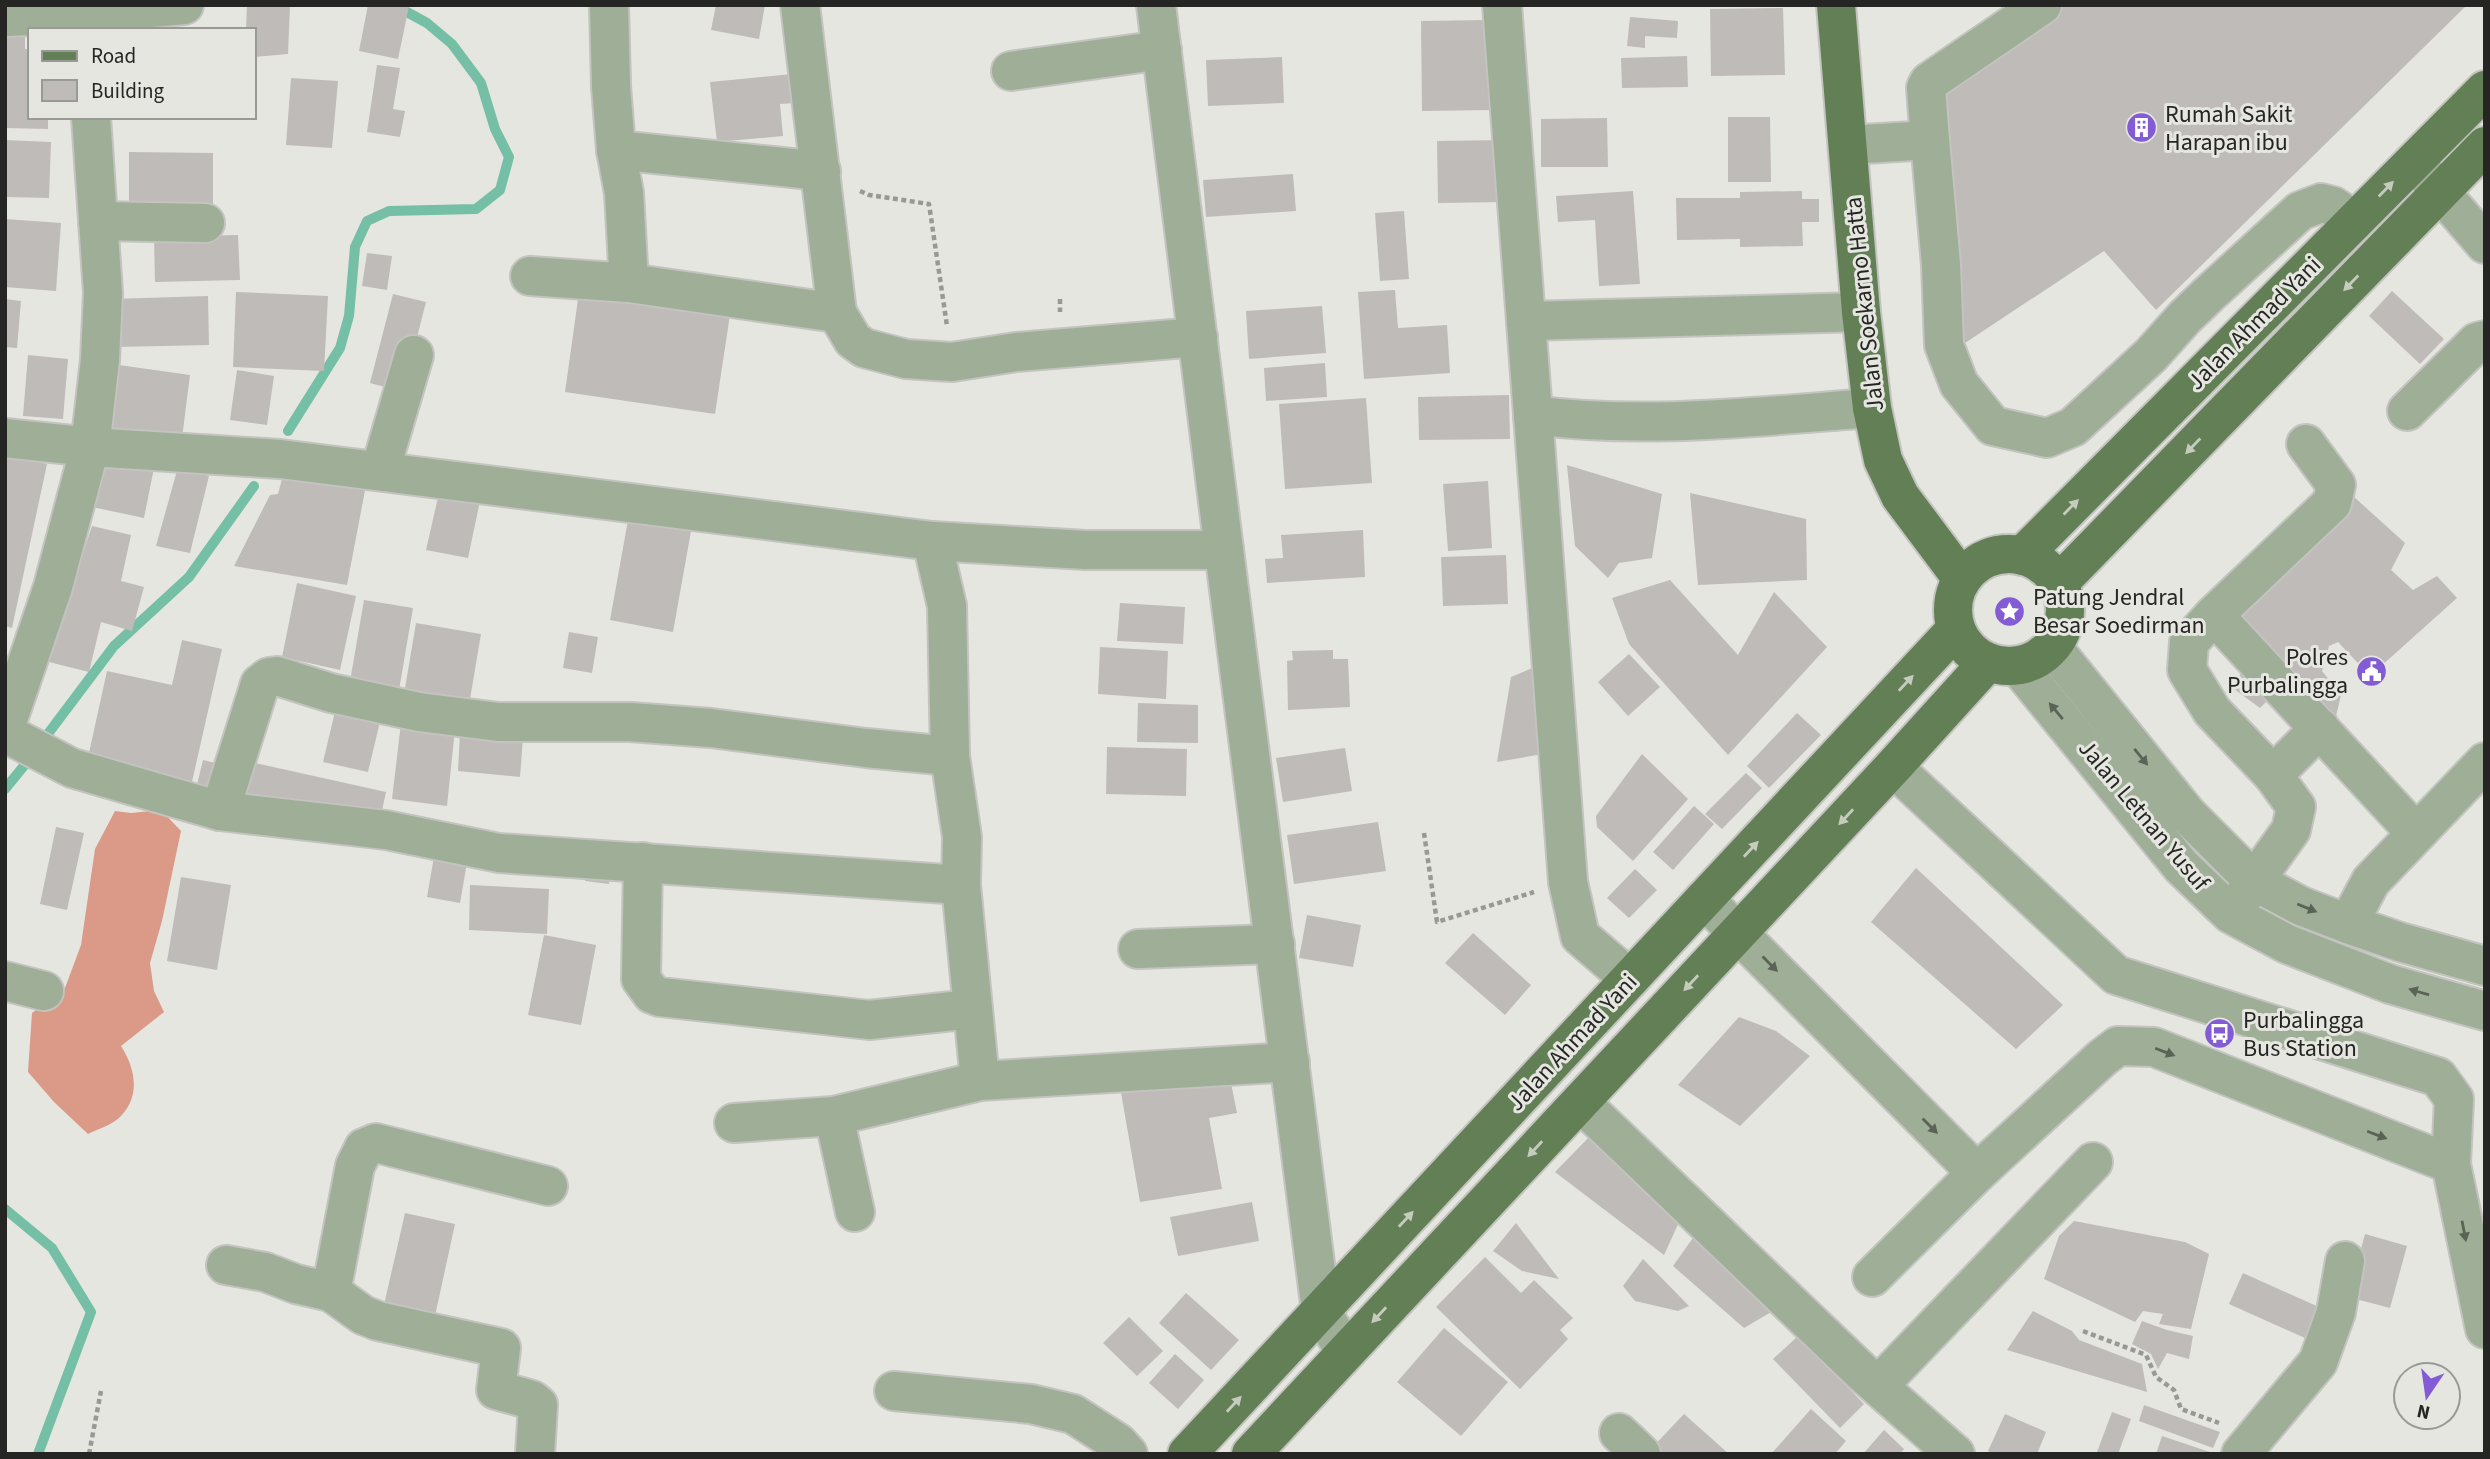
<svg xmlns="http://www.w3.org/2000/svg" width="2490" height="1459" font-family="'Source Sans 3',sans-serif">
	<style>
		.forest { fill: #db9987 }
		.lines { fill: none; stroke-linecap: round; stroke-linejoin: round }
		.stream { stroke: #74bfa5; stroke-width: 10 }
		.building { fill: #bfbbb8 }
		.minor-casing { stroke: #c3c3bf; stroke-width: 42 }
		.major-casing { stroke: #c3c3bf; stroke-width: 42 }
		.path { stroke: #989894; stroke-width: 4.5; stroke-dasharray: 5 3.5; stroke-linecap: butt }
		.minor { stroke: #9eae97; stroke-width: 38 }
		.major { stroke: #627f55; stroke-width: 38 }
		.oneway { fill: #c5ccbe }
		.oneway2 { fill: #5b6357 }
		.labels { text-anchor: middle; stroke-width: 6; stroke-linejoin: round; paint-order: stroke }
		.poi-label { font-size: 24px; fill: #252523; stroke: #e6e6e1; text-anchor: start }
		.street-label { font-size: 24px; fill: #252523; stroke: #e6e6e1 }
	</style>
	<rect width="100%" height="100%" fill="#e6e6e1"/>
	<path class="forest" d="M161,810L181,831L162,921L150,963L154,991L164,1012L121,1046C135,1068 141,1095 121,1116C114,1124 98,1129 88,1134L54,1102L28,1072L32,1013L65,988L81,945L95,849L115,811L131,813Z"/>
	<g class="lines">
		<g class="stream">
			<path d="M288,431L340,348L349,316L355,247L367,221L389,211L476,209L500,190L509,157L495,129L481,83L452,44L427,23L394,5"/>
			<path d="M41,743L114,646L189,577L254,486"/>
			<path d="M5,789L32,756"/>
			<path d="M5,1209L52,1248L91,1312L38,1454"/>
		</g>
	</g>
	<g class="building">
		<path d="M247,5H290L288,54L254,57V30H246Z"/>
		<path d="M368,5L409,6L398,59L359,51Z"/>
		<path d="M716,5H765L759,39L711,30Z"/>
		<path d="M2011,5H2467L2156,310L2104,251L1965,343L1944,328V57Z"/>
		<path d="M1783,8L1785,75L1711,76L1710,9Z"/>
		<path d="M1630,17L1678,21L1677,38L1645,36V48L1627,46Z"/>
		<path d="M1487,20L1492,110L1422,111L1421,21Z"/>
		<path d="M5,29H25V49H30V117H48V129L5,128Z"/>
		<path d="M1687,56L1688,87L1622,88L1621,58Z"/>
		<path d="M1282,57L1284,103L1208,106L1206,60Z"/>
		<path d="M377,65L400,68L393,109L405,111L400,137L367,132Z"/>
		<path d="M792,74L795,103L780,104L783,136L717,142L710,82Z"/>
		<path d="M291,78L338,81L332,148L286,145Z"/>
		<path d="M1728,117H1770L1771,182H1728Z"/>
		<path d="M1607,118L1608,167H1541V119Z"/>
		<path d="M5,140L51,142L49,198L5,197Z"/>
		<path d="M1505,140V202L1438,203L1437,141Z"/>
		<path d="M129,152L213,153V205H129Z"/>
		<path d="M1293,174L1296,211L1206,217L1203,180Z"/>
		<path d="M1633,191L1640,284L1599,286L1595,220L1558,222L1556,196Z"/>
		<path d="M1802,191V199H1819V222H1802L1803,246L1740,247V239L1677,240L1676,198H1740V192Z"/>
		<path d="M1404,211L1409,279L1380,281L1375,213Z"/>
		<path d="M5,219L61,223L56,291L5,287Z"/>
		<path d="M238,235L240,280L155,282L154,237Z"/>
		<path d="M367,253L392,256L387,290L362,286Z"/>
		<path d="M580,285L731,308L715,414L565,392Z"/>
		<path d="M1395,290L1398,328L1447,325L1450,373L1364,379L1358,292Z"/>
		<path d="M2392,291L2444,339L2420,364L2369,316Z"/>
		<path d="M236,292L328,296L324,371L233,367Z"/>
		<path d="M393,294L426,302L403,392L370,383Z"/>
		<path d="M208,296L209,345L114,347L112,299Z"/>
		<path d="M5,299L21,301L17,348L5,347Z"/>
		<path d="M1322,306L1326,353L1249,359L1246,311Z"/>
		<path d="M28,355L68,359L63,419L23,416Z"/>
		<path d="M1325,363L1327,397L1266,401L1264,368Z"/>
		<path d="M119,365L190,375L181,446L109,436Z"/>
		<path d="M237,370L274,376L267,425L230,420Z"/>
		<path d="M1509,395L1510,439L1419,440L1418,397Z"/>
		<path d="M1366,398L1372,483L1285,489L1279,404Z"/>
		<path d="M5,455L47,464L12,628L5,626Z"/>
		<path d="M101,458L154,468L144,518L92,507Z"/>
		<path d="M1567,465L1662,494L1652,558L1619,563L1608,578L1575,546Z"/>
		<path d="M178,467L209,476L190,553L156,546Z"/>
		<path d="M320,470L367,480L347,585L234,566L270,495L278,494L283,475L317,484Z"/>
		<path d="M1488,481L1492,548L1448,551L1443,484Z"/>
		<path d="M439,493L480,501L468,558L426,550Z"/>
		<path d="M1690,493L1806,519L1807,580L1698,585Z"/>
		<path d="M2353,496L2405,543L2391,570L2413,590L2437,576L2457,598L2370,676L2338,642L2329,646L2322,671L2341,695L2333,729L2230,613Z"/>
		<path d="M630,509L693,520L673,632L610,620Z"/>
		<path d="M92,526L131,535L121,581L144,587L132,631L101,622L89,672L41,660L71,560L80,562Z"/>
		<path d="M1363,530L1365,577L1267,583L1265,559L1283,558L1281,535Z"/>
		<path d="M1506,555L1508,604L1443,606L1441,557Z"/>
		<path d="M1670,580L1738,655L1774,592L1827,647L1728,755L1629,644L1612,598Z"/>
		<path d="M297,583L356,596L340,670L282,657Z"/>
		<path d="M364,600L413,608L397,702L348,693Z"/>
		<path d="M1120,603L1185,607L1183,644L1117,641Z"/>
		<path d="M416,623L481,634L468,711L403,700Z"/>
		<path d="M569,632L598,637L592,673L563,668Z"/>
		<path d="M182,640L222,649L189,795L85,771L107,671L172,685Z"/>
		<path d="M1100,647L1168,651L1166,699L1098,694Z"/>
		<path d="M1333,650V659H1348L1350,707L1288,710L1287,661L1293,660L1292,651Z"/>
		<path d="M1629,654L1660,687L1628,716L1598,682Z"/>
		<path d="M1544,663L1548,753L1497,762L1511,677Z"/>
		<path d="M2248,665L2269,699L2260,708L2230,686Z"/>
		<path d="M338,699L383,709L368,772L323,762Z"/>
		<path d="M1138,703L1198,705V743L1137,742Z"/>
		<path d="M1797,713L1821,735L1769,788L1747,766Z"/>
		<path d="M401,723L455,729L447,806L392,799Z"/>
		<path d="M460,732L523,738L520,777L458,771Z"/>
		<path d="M1107,747L1187,749L1186,796L1106,794Z"/>
		<path d="M1345,748L1352,791L1283,802L1276,758Z"/>
		<path d="M1642,754L1688,799L1633,861L1597,827L1596,816Z"/>
		<path d="M203,760L228,766L218,804L194,797Z"/>
		<path d="M246,761L386,792L379,825L240,794Z"/>
		<path d="M1746,773L1762,788L1722,829L1705,814Z"/>
		<path d="M1694,806L1714,824L1673,870L1653,852Z"/>
		<path d="M1378,822L1386,871L1294,884L1287,835Z"/>
		<path d="M56,827L84,833L67,910L40,904Z"/>
		<path d="M435,851L468,857L460,903L427,897Z"/>
		<path d="M589,863L612,867L609,884L585,881Z"/>
		<path d="M1916,868L2063,1005L2016,1049L1871,922Z"/>
		<path d="M1635,869L1657,890L1629,918L1607,898Z"/>
		<path d="M181,877L231,885L217,970L167,961Z"/>
		<path d="M470,885L549,889L547,934L469,930Z"/>
		<path d="M1307,915L1361,925L1353,967L1299,958Z"/>
		<path d="M1473,933L1531,985L1505,1015L1445,963Z"/>
		<path d="M544,935L596,945L581,1025L528,1015Z"/>
		<path d="M1739,1017L1776,1031L1810,1056L1740,1126L1678,1085Z"/>
		<path d="M1228,1068L1237,1113L1209,1118L1222,1189L1140,1202L1119,1081Z"/>
		<path d="M1593,1133L1680,1220L1664,1255L1555,1172Z"/>
		<path d="M1252,1202L1259,1241L1178,1256L1170,1217Z"/>
		<path d="M405,1213L455,1224L435,1316L384,1305Z"/>
		<path d="M2074,1221L2185,1242L2209,1254L2191,1329L2159,1324L2163,1314L2143,1311L2135,1322L2044,1279L2059,1236Z"/>
		<path d="M1516,1223L1559,1279L1522,1271L1493,1251Z"/>
		<path d="M2365,1234L2407,1246L2390,1308L2348,1297Z"/>
		<path d="M1695,1235L1778,1308L1744,1328L1673,1266Z"/>
		<path d="M1485,1257L1521,1293L1534,1280L1573,1318L1560,1330L1568,1339L1520,1389L1436,1307Z"/>
		<path d="M1643,1259L1689,1306L1678,1311L1635,1301L1623,1286Z"/>
		<path d="M2243,1273L2330,1312L2316,1343L2229,1304Z"/>
		<path d="M1186,1293L1239,1340L1211,1370L1159,1323Z"/>
		<path d="M2033,1311L2072,1331L2079,1340L2142,1364L2147,1392L2007,1350Z"/>
		<path d="M1129,1317L1163,1351L1137,1376L1103,1343Z"/>
		<path d="M2142,1321L2167,1330L2193,1336L2189,1359L2167,1353L2158,1369L2151,1354L2132,1344Z"/>
		<path d="M1444,1328L1508,1382L1461,1436L1397,1382Z"/>
		<path d="M1798,1336L1864,1404L1840,1428L1773,1359Z"/>
		<path d="M1175,1354L1204,1380L1178,1409L1149,1383Z"/>
		<path d="M2144,1405L2220,1432L2213,1448L2139,1421Z"/>
		<path d="M1811,1409L1846,1441L1835,1454H1771Z"/>
		<path d="M2112,1412L2131,1419L2118,1454H2102L2097,1452Z"/>
		<path d="M1684,1414L1729,1454H1652L1649,1451Z"/>
		<path d="M2005,1414L2046,1432L2037,1454H1994L1988,1451Z"/>
		<path d="M1884,1430L1904,1449L1900,1454H1863Z"/>
		<path d="M2162,1436L2213,1453V1454H2156Z"/>
	</g>
	<g class="lines">
		<defs>
			<g id="minor">
				<path d="M609,5L611,86L616,150L821,171"/>
				<path d="M800,5L837,313L853,340L864,348L906,359L952,362L1016,352L1198,337"/>
				<path d="M1156,5L1224,550"/>
				<path d="M1502,5L1526,321L1861,312"/>
				<path d="M5,17L84,14L184,5"/>
				<path d="M1011,71L1162,50"/>
				<path d="M1930,140L1941,265L1944,345L1959,384L1993,426L2047,438L2073,427L2151,355L2185,317L2209,294L2300,211L2321,203L2333,206L2355,221"/>
				<path d="M1848,145L1930,140L1926,88L1929,82L2042,5"/>
				<path d="M616,150L624,193L629,283"/>
				<path d="M2418,166L2485,244"/>
				<path d="M98,221L205,223"/>
				<path d="M530,276L629,283L837,313"/>
				<path d="M1526,321L1568,882L1580,936L1630,979"/>
				<path d="M2407,411L2477,342L2485,340"/>
				<path d="M1533,415C1645,430 1760,416 1872,408"/>
				<path d="M5,438L90,447L280,459L932,541L1086,550H1224L1321,1311L1345,1351"/>
				<path d="M2306,444L2336,485L2332,503L2214,615L2416,833"/>
				<path d="M380,471L414,355"/>
				<path d="M932,541L947,606L950,756"/>
				<path d="M2214,615L2189,642L2187,670L2212,711L2273,775L2296,807L2291,830L2240,901"/>
				<path d="M2052,647L2187,814L2254,881L2301,906L2348,924L2400,942L2485,966"/>
				<path d="M2018,666L2181,866L2231,914L2287,944L2390,984L2485,1011"/>
				<path d="M5,728L53,587L90,447L100,360L103,293L91,117"/>
				<path d="M5,733L72,768L220,811L386,830L499,853L961,885"/>
				<path d="M1893,767L2116,975L2438,1077L2454,1099L2451,1164L2485,1329"/>
				<path d="M2273,775L2320,728"/>
				<path d="M220,811L260,684L269,677L277,676L331,693L419,712L498,722H630L711,728L866,748L950,756L962,837L961,885L980,1081"/>
				<path d="M643,862L641,979L652,994L660,997L869,1020L972,1009"/>
				<path d="M1704,899L1977,1173L2102,1058L2118,1046L2154,1047L2451,1164"/>
				<path d="M2348,924L2371,881L2485,762"/>
				<path d="M1138,949L1275,944"/>
				<path d="M5,981L44,991"/>
				<path d="M1580,1102L1864,1374L1955,1454"/>
				<path d="M834,1116L855,1212"/>
				<path d="M734,1123L834,1116L980,1081L1290,1062"/>
				<path d="M226,1265L265,1272L296,1284L331,1292"/>
				<path d="M1872,1277L1977,1173"/>
				<path d="M1878,1386L2093,1162"/>
				<path d="M894,1391L1031,1404L1073,1414L1118,1443L1128,1454"/>
				<path d="M1619,1433L1641,1454"/>
				<path d="M535,1454L538,1405L532,1400L496,1390L501,1348L378,1321L363,1315L331,1292L355,1166L364,1148L376,1143L548,1186"/>
				<path d="M2241,1454L2318,1362L2336,1312L2345,1261"/>
			</g>
			<g id="major">
				<path d="M1836,5L1861,312L1872,408L1883,460L1900,496L1962,579"/>
				<circle cx="2009" cy="610" r="56"/>
				<path d="M2022,556L2485,90"/>
				<path d="M2058,584L2485,146"/>
				<path d="M1187,1454L1956,629"/>
				<path d="M1251,1454L1893,767L1988,662"/>
			</g>
		</defs>
		<use href="#minor" class="minor-casing"/>
		<use href="#major" class="major-casing"/>
		<g class="path">
			<path d="M860,191L869,195L929,204L947,326"/>
			<path d="M1060,299V312"/>
			<path d="M1424,833L1437,922L1534,892"/>
			<path d="M2083,1331L2146,1355L2156,1377L2174,1390L2181,1409L2219,1423"/>
			<path d="M89,1454L101,1391"/>
		</g>
		<use href="#minor" class="minor"/>
		<use href="#major" class="major"/>
	</g>
	<defs><path id="oneway-solid" d="M-6-.8H1V-3.2L6.5 0L1 3.2V.8H-6Z" transform="scale(1.75)"/></defs>
	<g class="oneway">
		<use href="#oneway-solid" transform="translate(2386 189) rotate(-46)"/>
		<use href="#oneway-solid" transform="translate(2351 283) rotate(134)"/>
		<use href="#oneway-solid" transform="translate(2193 446) rotate(134)"/>
		<use href="#oneway-solid" transform="translate(2071 507) rotate(-45)"/>
		<use href="#oneway-solid" transform="translate(1906 683) rotate(-47)"/>
		<use href="#oneway-solid" transform="translate(1846 817) rotate(133)"/>
		<use href="#oneway-solid" transform="translate(1751 849) rotate(-47)"/>
		<use href="#oneway-solid" transform="translate(1691 983) rotate(133)"/>
		<use href="#oneway-solid" transform="translate(1535 1149) rotate(133)"/>
		<use href="#oneway-solid" transform="translate(1406 1219) rotate(-47)"/>
		<use href="#oneway-solid" transform="translate(1379 1315) rotate(133)"/>
		<use href="#oneway-solid" transform="translate(1234 1404) rotate(-47)"/>
	</g>
	<g class="oneway2">
		<use href="#oneway-solid" transform="translate(2056 711) rotate(-130)"/>
		<use href="#oneway-solid" transform="translate(2141 757) rotate(51)"/>
		<use href="#oneway-solid" transform="translate(2307 908) rotate(22)"/>
		<use href="#oneway-solid" transform="translate(1770 964) rotate(45)"/>
		<use href="#oneway-solid" transform="translate(2419 992) rotate(-164)"/>
		<use href="#oneway-solid" transform="translate(2165 1052) rotate(21)"/>
		<use href="#oneway-solid" transform="translate(1930 1126) rotate(45)"/>
		<use href="#oneway-solid" transform="translate(2377 1135) rotate(21)"/>
		<use href="#oneway-solid" transform="translate(2464 1231) rotate(79)"/>
	</g>
	<defs>
		<symbol id="building-disc" viewBox="-11 -11 22 22"><circle r="9.5" fill="#825bd5" stroke="#e6e6e1"/><path d="M-4-6H4V6H1V3H-1V6H-4ZM-2.5-4.3h1.7v1.8h-1.7ZM.8-4.3h1.7v1.8H.8ZM-2.5-1h1.7V.8h-1.7ZM.8-1h1.7V.8H.8Z" fill="#fff"/></symbol>
		<symbol id="sight-disc" viewBox="-11 -11 22 22"><circle r="9.5" fill="#825bd5" stroke="#e6e6e1"/><path d="M0-6L1.8-2.2L6-1.7L2.9 1.2L3.7 5.4L0 3.3L-3.7 5.4L-2.9 1.2L-6-1.7L-1.8-2.2Z" fill="#fff"/></symbol>
		<symbol id="civic-disc" viewBox="-11 -11 22 22"><circle r="9.5" fill="#825bd5" stroke="#e6e6e1"/><path d="M-.6-6.5H3V-4.5H.6V-3L4-1V1h2V6H-6V1h2V-1L-.6-3ZM-1.2 2.5V6h2.4V2.5Z" fill="#fff"/></symbol>
		<symbol id="bus-disc" viewBox="-11 -11 22 22"><circle r="9.5" fill="#825bd5" stroke="#e6e6e1"/><path d="M-5-6H5V4H4V6H2V4H-2V6H-4V4H-5ZM-3.5-4V0h7V-4ZM-3.5 1.2v1.5H-2V1.2ZM2 1.2v1.5H3.5V1.2Z" fill="#fff"/></symbol>
	</defs>
	<g fill-rule="evenodd">
		<use href="#building-disc" x="2124" y="110" width="35" height="35"/>
		<use href="#sight-disc" x="1992" y="594" width="35" height="35"/>
		<use href="#civic-disc" x="2354" y="654" width="35" height="35"/>
		<use href="#bus-disc" x="2202" y="1016" width="35" height="35"/>
	</g>
	<g class="labels">
		<g class="poi-label">
			<text x="2165" y="122">Rumah Sakit<tspan x="2165" dy="28">Harapan ibu</tspan></text>
			<text x="2033" y="605">Patung Jendral<tspan x="2033" dy="28">Besar Soedirman</tspan></text>
			<text x="2348" y="665" text-anchor="end">Polres<tspan x="2348" dy="28">Purbalingga</tspan></text>
			<text x="2243" y="1028">Purbalingga<tspan x="2243" dy="28">Bus Station</tspan></text>
		</g>
		<g class="street-label">
			<text transform="translate(1864 304) rotate(-96)" y="8">Jalan Soekarno Hatta</text>
			<text transform="translate(2254 323) rotate(-45)" y="8">Jalan Ahmad Yani</text>
			<text transform="translate(2144 815) rotate(50)" y="8">Jalan Letnan Yusuf</text>
			<text transform="translate(1572 1042) rotate(-47)" y="8">Jalan Ahmad Yani</text>
		</g>
	</g>
	<rect width="2490" height="1459" fill="none" stroke="#252523" stroke-width="14"/>
	<rect x="28" y="28" width="228" height="91" fill="#e6e6e1" stroke="#999995" stroke-width="2"/>
	<rect x="42" y="51" width="35" height="10" fill="#627f55" stroke="#999995" stroke-width="2"/>
	<text x="91" y="63" font-size="21" fill="#252523">Road</text>
	<rect x="42" y="80" width="35" height="21" fill="#bfbbb8" stroke="#999995" stroke-width="2"/>
	<text x="91" y="98" font-size="21" fill="#252523">Building</text>
	<g transform="translate(2427 1396) rotate(193)"><circle r="33" fill="#e6e6e1" stroke="#999995" stroke-width="2"/>
	<path d="M0-5L12 26L0 18L-12 26Z" fill="#825bd5"/>
	<text y="-10" font-size="19" font-weight="bold" text-anchor="middle" fill="#252523">N</text>
	</g>
</svg>
